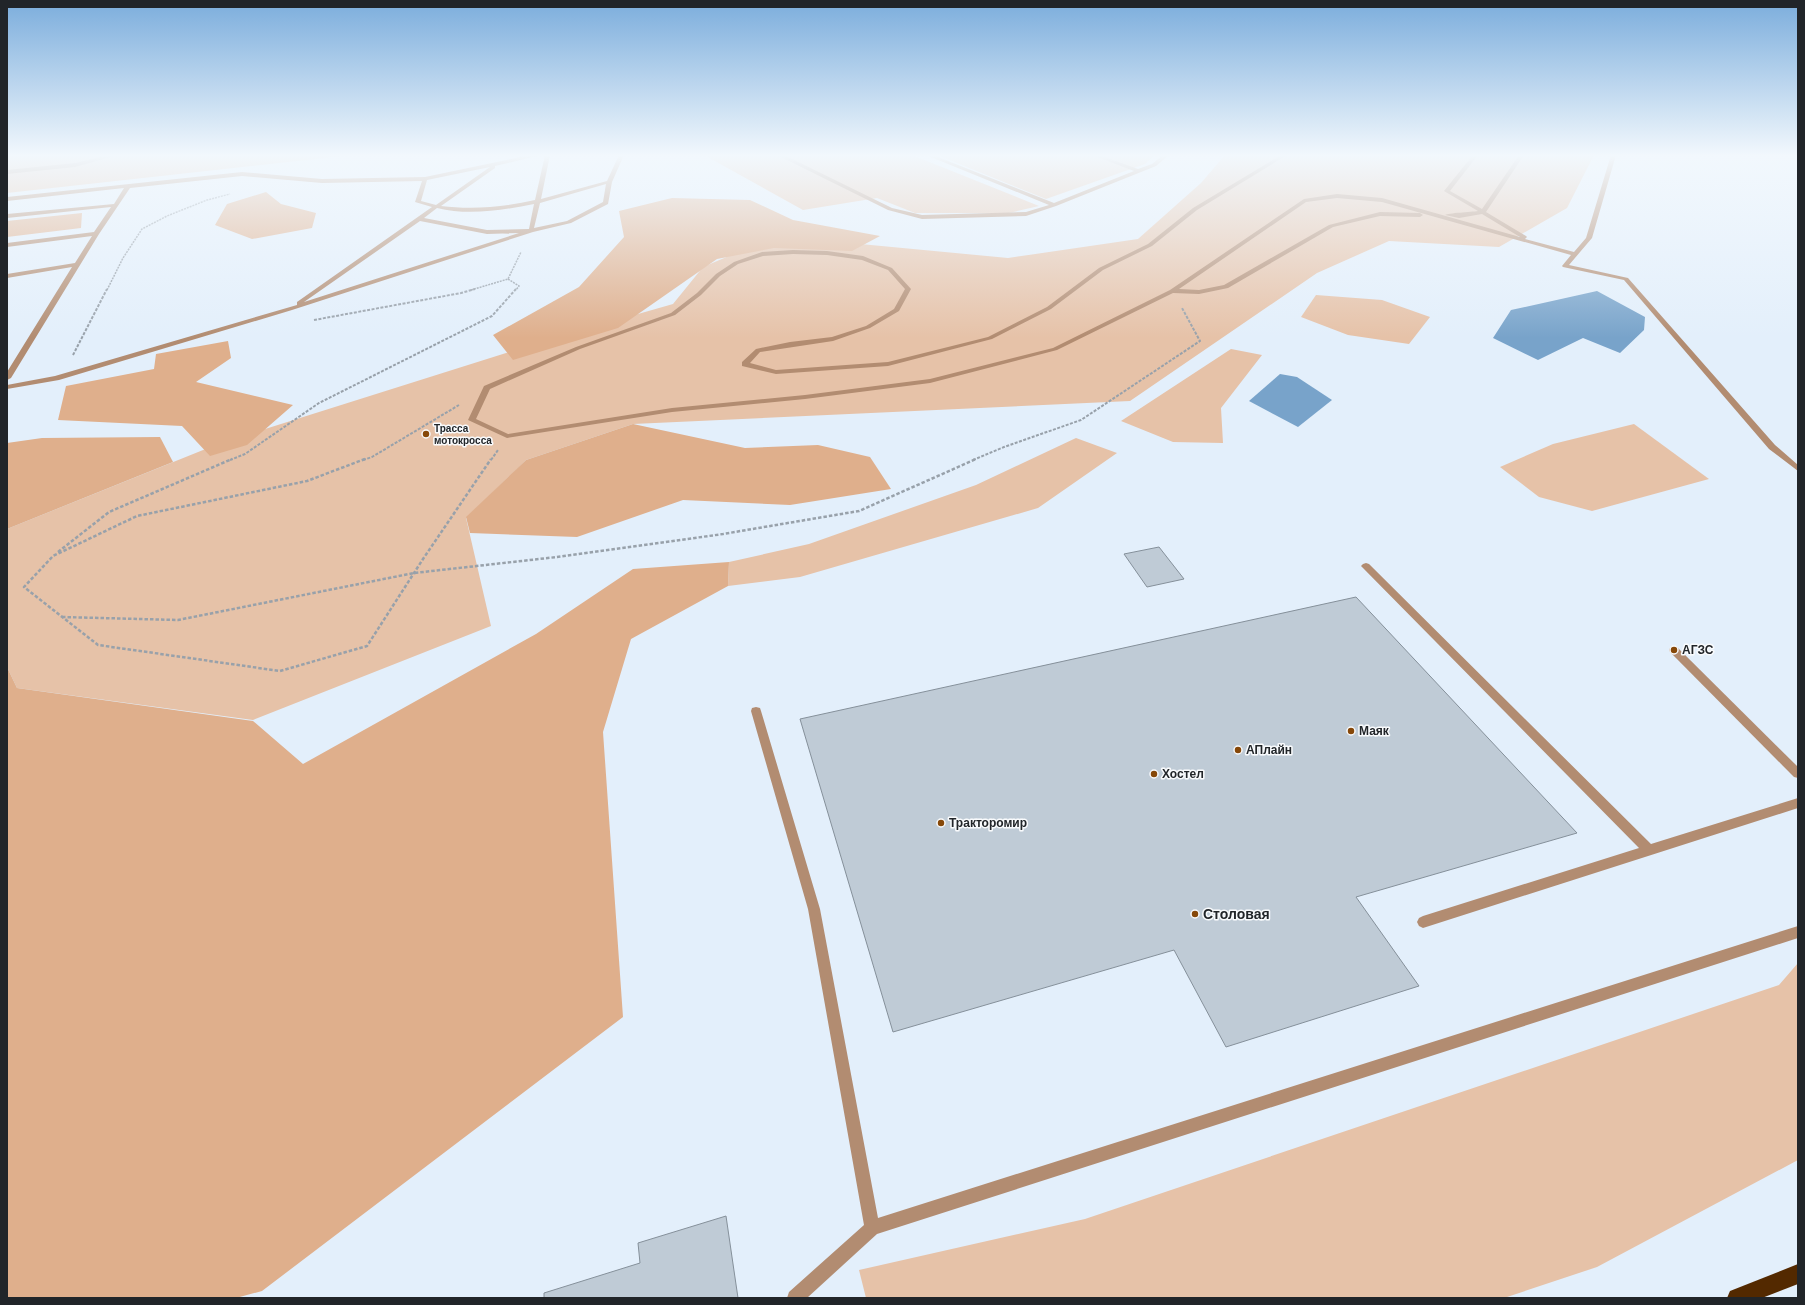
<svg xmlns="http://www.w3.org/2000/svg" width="1805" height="1305" font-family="Arial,sans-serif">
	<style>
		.green { fill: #e6c2a8 }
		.forest { fill: #dfaf8c }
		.water { fill: #78a3ca }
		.building { fill: #bfcbd6; stroke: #85909a }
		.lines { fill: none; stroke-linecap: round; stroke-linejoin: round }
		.path-far2 { stroke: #98a1aa; stroke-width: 1.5; stroke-dasharray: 2 1; stroke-linecap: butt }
		.path-far1 { stroke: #98a1aa; stroke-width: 2; stroke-dasharray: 3 1.5; stroke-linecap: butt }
		.path { stroke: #98a1aa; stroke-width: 2.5; stroke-dasharray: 3.5 2; stroke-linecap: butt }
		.minor { fill: #b28c71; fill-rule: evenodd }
		.highway { fill: #532900; fill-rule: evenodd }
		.poi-dot { fill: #864809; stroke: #f9fbfd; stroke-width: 1.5 }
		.labels { text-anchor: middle; stroke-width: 3; stroke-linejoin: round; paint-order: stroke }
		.far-poi-label { font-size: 10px; font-weight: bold; fill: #212529; stroke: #f9fbfd; text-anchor: start }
		.poi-label { font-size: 12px; font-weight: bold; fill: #212529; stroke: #f9fbfd; text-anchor: start }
		.near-poi-label { font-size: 14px; font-weight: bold; fill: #212529; stroke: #f9fbfd; text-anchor: start }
	</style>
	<rect width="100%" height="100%" fill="#e3effb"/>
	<g class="green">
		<path d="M7,155H352L7,193Z"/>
		<path d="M704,155H912L1039,206L1009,213H915L877,198L803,210Z"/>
		<path d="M937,155H1155L1145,164L1046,199Z"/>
		<path d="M1225,155H1594L1567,208L1499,247L1389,241L1317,273L1130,401L633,424L526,460L466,518L491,626L253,720L17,688L7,667V529L218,444L547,340L673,304L703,267L776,236L1008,258L1138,239L1201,183Z"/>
		<path d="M1316,295L1382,300L1430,317L1409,344L1348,335L1301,317Z"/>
		<path d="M1231,349L1262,355L1221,408L1223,443L1173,442L1121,421Z"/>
		<path d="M1634,424L1709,479L1592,511L1539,497L1500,467L1553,444Z"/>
		<path d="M1076,438L1117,453L1038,508L800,577L728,586L729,562L809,544L976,485Z"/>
		<path d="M1798,963V1160L1597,1267L1504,1298H866L859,1270L1085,1219L1779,985Z"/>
	</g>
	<g class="forest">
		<path d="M266,192L281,204L316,213L312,228L252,239L215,225L227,204Z"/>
		<path d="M672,198L750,200L793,220L880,236L852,251L774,248L717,259L618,328L513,360L493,335L579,287L624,237L619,211Z"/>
		<path d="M82,213L81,228L7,237V221Z"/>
		<path d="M228,341L231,358L196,382L293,405L247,445L210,456L182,426L58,420L66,386L154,369L156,354Z"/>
		<path d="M633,424L745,448L818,445L870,457L891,489L790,505L683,500L577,537L470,533L466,517L526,460Z"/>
		<path d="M160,437L173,462L7,529V443L42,438Z"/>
		<path d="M729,562L728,586L631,639L603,732L623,1017L262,1291L236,1298H7V667L17,688L253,721L303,764L536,634L633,569Z"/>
	</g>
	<g class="water">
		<path d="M1597,291L1645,317L1644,330L1620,353L1583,338L1538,360L1493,338L1511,310Z"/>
		<path d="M1280,374L1297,377L1332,400L1298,427L1249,401Z"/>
	</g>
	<g class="building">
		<path d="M1159,547L1184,579L1147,587L1124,554Z"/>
		<path d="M1356,597L1577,833L1356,897L1419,986L1226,1047L1174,950L893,1032L800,719Z"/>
		<path d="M726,1216L738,1298H544V1293L640,1263L638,1243Z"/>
	</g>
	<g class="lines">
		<g class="path-far2">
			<path d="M508,279L519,286L516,290"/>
			<path d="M107,290L123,258L142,229L167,216L207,200L230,194"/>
			<path d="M471,290L508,279L521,252"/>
		</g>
		<g class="path-far1">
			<path d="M314,320L461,293L475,289"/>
			<path d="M73,355L107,289"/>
			<path d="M230,460L245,454L319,403L492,316L516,289"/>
			<path d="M363,460L372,457L459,405"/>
			<path d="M491,460L498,450"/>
			<path d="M973,460L1004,447L1081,420L1200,341L1182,308"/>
		</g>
		<g class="path">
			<path d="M365,459L307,481L137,516L53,556L24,587L98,645L280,671L367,646L423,559L491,459"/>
			<path d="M58,552L109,512L232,459"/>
			<path d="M62,617L178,620L414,573L557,557L723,534L859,511L976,459"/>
		</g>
		<g class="minor">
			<path d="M109,155H118L75,167L7,174V170L75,163Z"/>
			<path d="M530,155H541L495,166V168L441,206C473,210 504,207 535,200L545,155H550L541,199L607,181L619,155H624L612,182L608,204L571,223L533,232L292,310L59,380L7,389V385L55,376L297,305V302L432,207L415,202L422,181L322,183L242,176L130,188L99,234L11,378L7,380V372L72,267L7,278V274L75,263L92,236L7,247V243L94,232L111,207L7,218V214L114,204L124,188L7,201V197L242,172L322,179L425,177ZM490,167L436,205L421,201L427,180ZM606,184L603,202L567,221L534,228L540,203ZM534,204L529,229L487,230L424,218L437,208C469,216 503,210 534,204ZM420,221L487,234L519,233L304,302Z"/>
			<path d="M777,155H784L892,208L922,215L1026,212L1049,205L926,155H933L1054,203L1134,171L1092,155H1099L1138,169L1152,164L1163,155H1169L1156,166L1056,206L1026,216L922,219L888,210Z"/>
			<path d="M1281,155H1287L1197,210L1152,246L1103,270L1051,309L992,339L888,366L776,374L742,366V362L756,349L790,342L832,337L866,326L894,309L905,289L888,270L862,260L827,255L793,254L763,256L738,264L720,276L701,295L675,315L580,349L490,389L476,419L508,434L672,408L805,395L930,379L1053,348L1170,290L1304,199L1337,194L1382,198L1520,237L1482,214L1459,218L1445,215C1448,213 1471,212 1478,211L1444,191L1473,155H1478L1450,191L1482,209L1519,155H1524L1486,212L1526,236L1527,237L1525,239L1574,252L1586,238L1611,155H1616L1592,238L1569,265L1628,278L1775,445L1798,465V471L1769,449L1624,280L1563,267L1562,266L1571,255L1382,202L1337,198L1306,202L1179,289L1199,290L1224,285L1329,225L1380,212L1420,213L1423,215L1420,217L1380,216L1333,227L1228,288L1199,294L1173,293L1057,350L930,383L805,399L672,412L507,438L468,420L484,386L576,347L671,313L697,293L716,274L734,262L762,252L793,250L827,251L863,256L892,268L911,289L899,311L870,328L833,341L760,352L750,363L776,370L888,362L988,337L1047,307L1099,268L1148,244L1193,208Z"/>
			<path d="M1366,563L1369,564L1651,844L1798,798V808L1423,928L1419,926L1417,922L1419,918L1423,916L1639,848L1363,568L1361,566L1363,564Z"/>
			<path d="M1674,646L1678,648L1798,767V778L1794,777L1670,652L1669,650L1670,648Z"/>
			<path d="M756,707L760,708L761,711L820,909L878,1218L1798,926V938L877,1234L807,1298H787L789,1292L864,1225L808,909L751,711L752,708Z"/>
		</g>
		<path class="highway" d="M1798,1264V1284L1762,1298H1727L1730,1291Z"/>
	</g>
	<linearGradient id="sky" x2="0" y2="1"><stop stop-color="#7baddc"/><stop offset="0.46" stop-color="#f2f8fd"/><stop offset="1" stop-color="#f2f8fd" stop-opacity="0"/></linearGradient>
	<rect width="1805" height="338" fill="url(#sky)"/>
	<g class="poi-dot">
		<circle cx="426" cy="434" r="4"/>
		<circle cx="1674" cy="650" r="4"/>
		<circle cx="1351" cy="731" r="4"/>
		<circle cx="1238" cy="750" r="4"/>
		<circle cx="1154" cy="774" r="4"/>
		<circle cx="941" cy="823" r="4"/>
		<circle cx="1195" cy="914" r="4"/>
	</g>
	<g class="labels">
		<g class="far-poi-label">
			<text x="434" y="432">Трасса<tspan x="434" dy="12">мотокросса</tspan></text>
		</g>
		<g class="poi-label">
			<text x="1682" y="654">АГЗС</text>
			<text x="1359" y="735">Маяк</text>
			<text x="1246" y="754">АПлайн</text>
			<text x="1162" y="778">Хостел</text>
			<text x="949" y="827">Тракторомир</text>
		</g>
		<g class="near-poi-label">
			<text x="1203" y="919">Столовая</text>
		</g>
	</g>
	<rect width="1805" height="1305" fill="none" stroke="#212529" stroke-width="16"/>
</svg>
